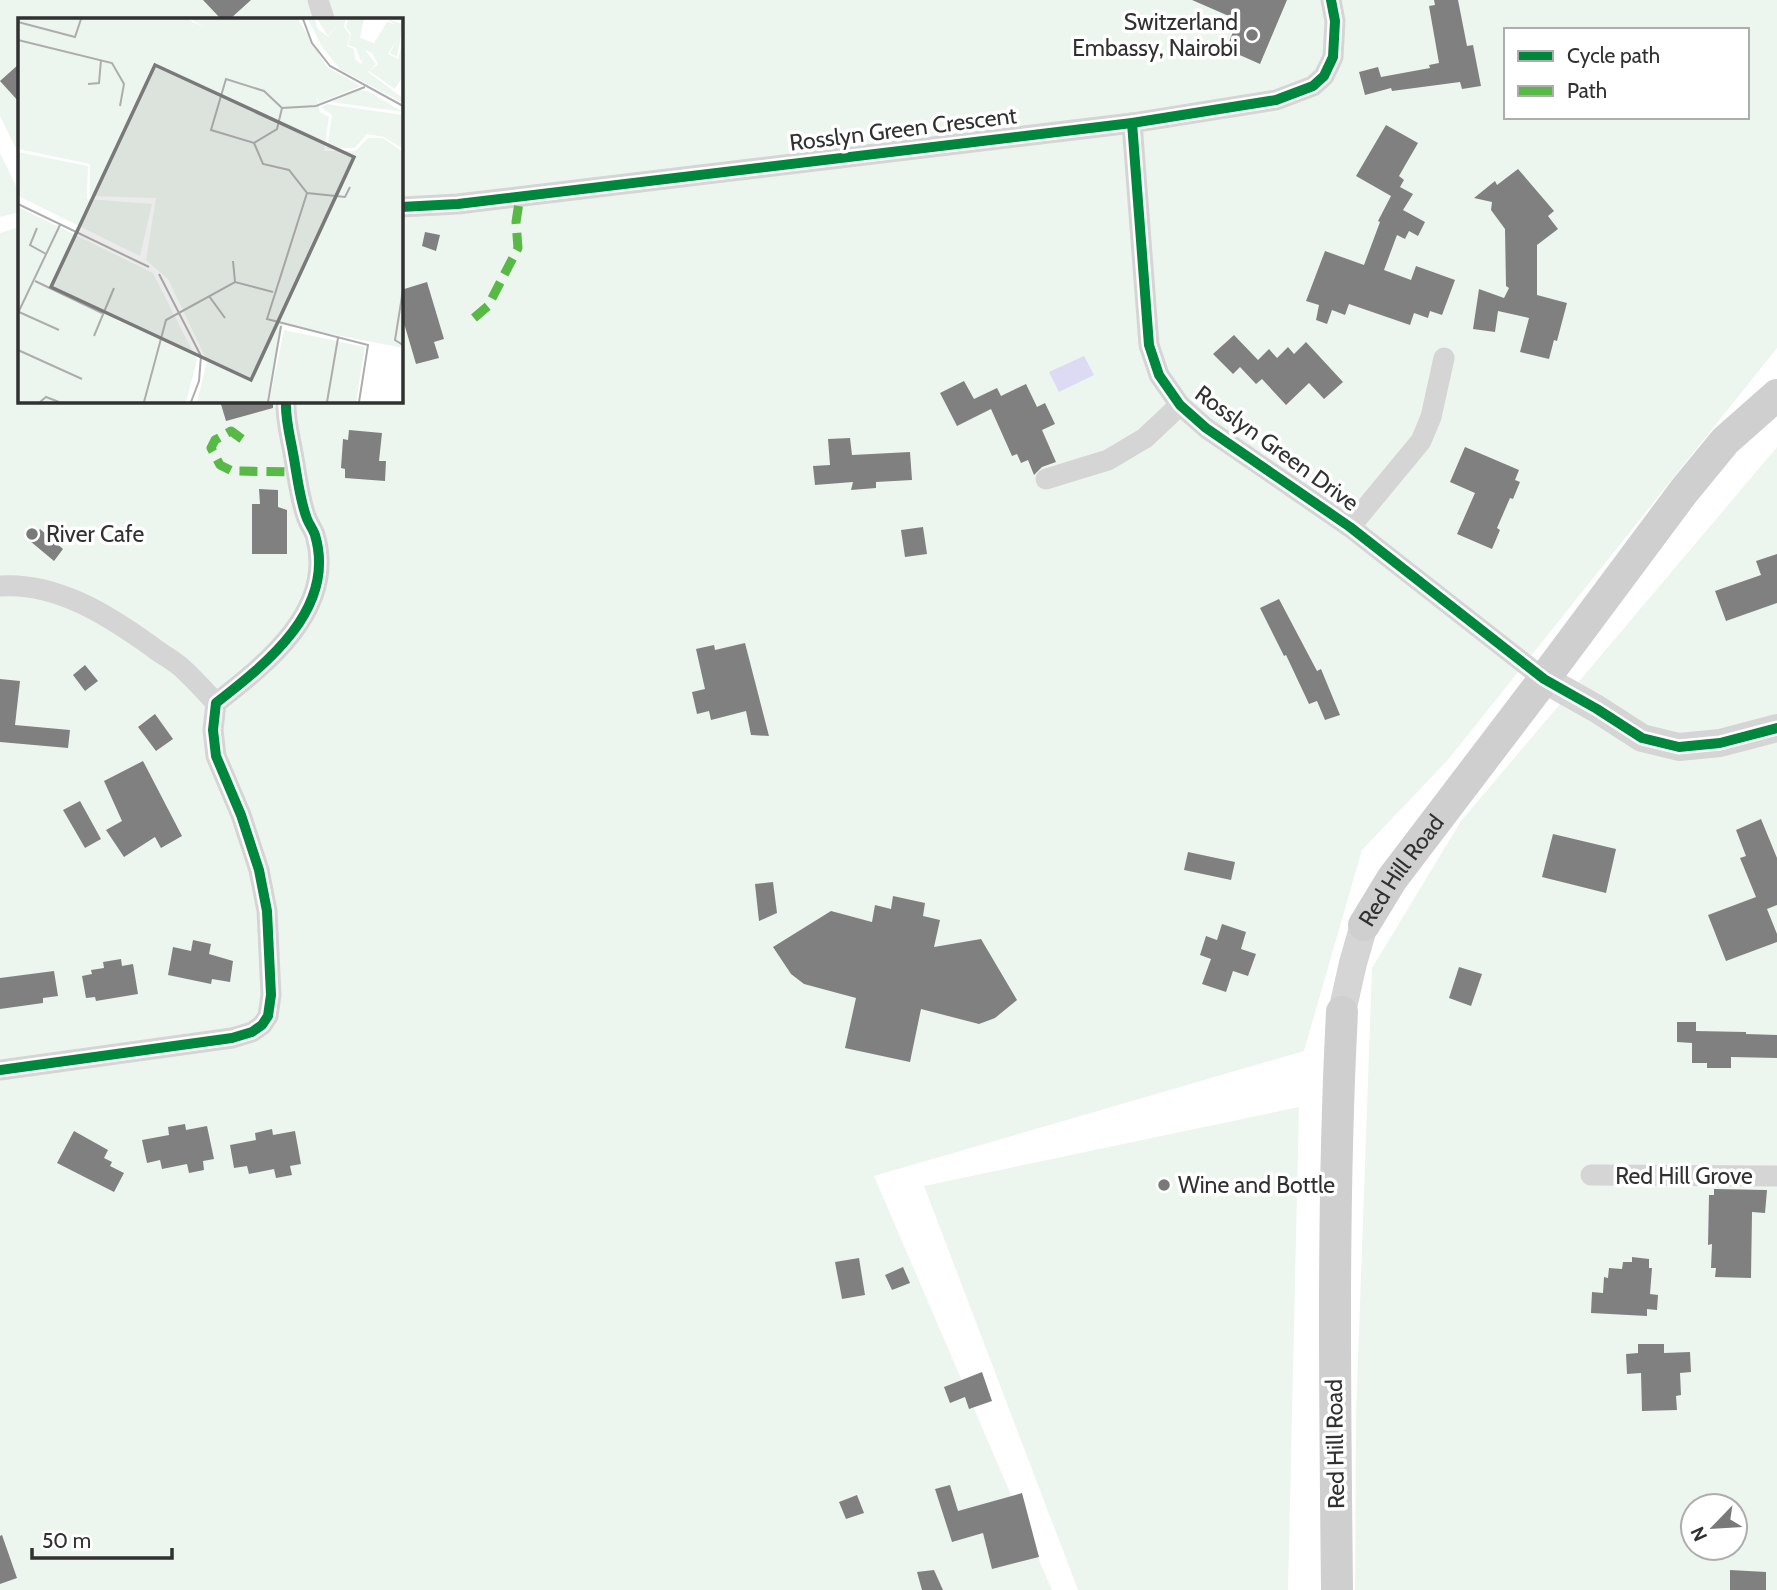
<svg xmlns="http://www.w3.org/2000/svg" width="1777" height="1590" font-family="Cabin,sans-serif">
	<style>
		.green { fill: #edf6ee; fill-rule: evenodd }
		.water { fill: #dddaf3 }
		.building { fill: #808080 }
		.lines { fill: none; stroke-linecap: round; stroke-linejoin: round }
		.minor { stroke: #d5d5d5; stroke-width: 21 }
		.tertiary { stroke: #d5d5d5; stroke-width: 28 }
		.secondary { stroke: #cfcfcf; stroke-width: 32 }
		.quiet { stroke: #58b947; stroke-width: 9; stroke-dasharray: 18 9; stroke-linecap: butt }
		.cycleway-casing { stroke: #fff; stroke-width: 15 }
		.cycleway { stroke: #00873e; stroke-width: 10 }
		.poi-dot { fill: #797979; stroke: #fff; stroke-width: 2.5 }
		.labels { text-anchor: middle; stroke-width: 7; stroke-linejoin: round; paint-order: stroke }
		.poi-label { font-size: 23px; fill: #313131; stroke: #fff; text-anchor: start }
		.street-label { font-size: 23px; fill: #313131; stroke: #fff }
		.inset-road { fill: none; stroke: #adadad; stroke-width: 2 }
		.view { fill: #797979; fill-opacity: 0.15; stroke: #797979; stroke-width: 3.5 }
		.inset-edge { fill: none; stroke: #313131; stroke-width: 3.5 }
	</style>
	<rect width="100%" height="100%" fill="#fff"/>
	<g class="green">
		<path d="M0,0H1777V348L1447,761L1362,850L1304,1051L874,1176L1052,1590H0V233L19,227V401H401V19H19V155L0,116ZM1506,30H1747V117H1506Z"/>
		<path d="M0,153L19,192V212L0,217Z"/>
		<path d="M1777,447V1590H1355L1356,1415L1372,968L1461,821ZM1693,1506H1735V1548H1693Z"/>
		<path d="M1299,1107L1288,1590H1078L924,1186Z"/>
	</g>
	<path class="water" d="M1084,356L1094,375L1059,392L1049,372Z"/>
	<g class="building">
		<path d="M203,0H251L230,19H221Z"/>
		<path d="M1192,0H1287L1260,64L1226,49L1238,20Z"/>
		<path d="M1434,0H1458L1467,46L1473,45L1481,86L1462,89L1460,82L1392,91L1391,88L1365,95L1359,72L1378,67L1381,77L1430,68L1429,65L1439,63L1429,6L1435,5Z"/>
		<path d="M19,64V102L0,81Z"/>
		<path d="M1386,125L1418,143L1399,176L1404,180L1400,187L1413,194L1403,210L1425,222L1418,236L1409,231L1405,239L1397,235L1384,270L1411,280L1416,266L1455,280L1442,315L1430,311L1428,318L1414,313L1410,325L1349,304L1345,315L1332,310L1327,324L1316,320L1319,305L1306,301L1325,251L1364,265L1380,222L1378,221L1391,196L1356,176Z"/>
		<path d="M1518,169L1554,211L1548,216L1558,229L1537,245V295L1567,303L1557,341L1554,340L1549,359L1520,352L1529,318L1498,311L1495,332L1473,329L1479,289L1504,298L1509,288L1506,286L1505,229L1491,210L1492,202L1474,198L1495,181L1497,185Z"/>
		<path d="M425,232L440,235L436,251L422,246Z"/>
		<path d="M427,282L444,339L434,342L439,358L416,364L401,313V290Z"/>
		<path d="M1234,335L1258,360L1269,349L1277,358L1288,347L1294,354L1306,342L1343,382L1324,399L1309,383L1286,405L1262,379L1256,384L1240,367L1233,374L1213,354Z"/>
		<path d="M964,381L974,399L997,388L1001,396L1026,384L1037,407L1045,403L1055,424L1042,430L1056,462L1042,467L1034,475L1028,460L1021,463L1017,454L1012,456L991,409L957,426L940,393Z"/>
		<path d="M220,401H273V408L226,421Z"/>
		<path d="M349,430L382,433L379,461H386L385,481L345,478V469L341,468L343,439L348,440Z"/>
		<path d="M850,438L852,455L910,452L912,480L876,482V488L851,490L853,482L815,485L813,466L830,465L828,439Z"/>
		<path d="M1465,447L1519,470L1515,480L1520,482L1513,499L1510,498L1497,528L1500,530L1492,549L1457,534L1475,493L1450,482Z"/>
		<path d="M259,489L278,490V507L287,510V554H252V504H260Z"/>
		<path d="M923,527L927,554L905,557L901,530Z"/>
		<path d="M40,529L63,549L54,561L30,541Z"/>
		<path d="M1777,554V603L1726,621L1715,591L1761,575L1756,561Z"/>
		<path d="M1279,599L1317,671L1321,669L1340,715L1325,720L1317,701L1309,704L1286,655L1284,656L1260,608Z"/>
		<path d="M745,643L769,736L751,735L746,711L711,720L709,711L697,714L692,692L705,689L696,649L714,645L715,650Z"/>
		<path d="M85,665L98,681L85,691L73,675Z"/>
		<path d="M0,679L20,681L15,725L70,730L68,748L0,742Z"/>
		<path d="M155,714L173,739L156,751L138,727Z"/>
		<path d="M143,761L182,836L161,848L155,837L124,857L106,830L122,821L104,781Z"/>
		<path d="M80,801L101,839L85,848L63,810Z"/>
		<path d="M1761,819L1777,858V905L1767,909L1777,934V942L1726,961L1708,915L1756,897L1740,858L1746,856L1736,830Z"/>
		<path d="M1553,834L1616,849L1606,893L1542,877Z"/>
		<path d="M1188,852L1235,862L1231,880L1184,870Z"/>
		<path d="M773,882L777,913L759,921L755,884Z"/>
		<path d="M893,896L925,903L923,916L940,920L934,947L981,939L1017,1000L995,1018L979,1024L921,1009L910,1062L845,1048L856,998L804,984L791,974L773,947L831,911L872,922L875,905L891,909Z"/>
		<path d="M1222,924L1246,932L1241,949L1256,954L1248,976L1233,971L1226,992L1202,984L1211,959L1200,955L1206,936L1217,940Z"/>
		<path d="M193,940L211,944L209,954L233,961L230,982L212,979L211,984L168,975L173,947L191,951Z"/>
		<path d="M121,959L122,966L133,964L138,994L96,1001L95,997L86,998L82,976L92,974L91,970L104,968L103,962Z"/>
		<path d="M1459,967L1482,974L1471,1006L1449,998Z"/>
		<path d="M54,971L58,996L43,998V1003L0,1009V978Z"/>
		<path d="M1677,1022H1696V1031L1746,1032V1034L1777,1035V1058L1731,1057V1068H1707V1063H1692V1043L1677,1042Z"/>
		<path d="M185,1124L186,1130L207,1126L214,1159L203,1161L204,1170L189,1173L187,1164L162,1169L160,1160L147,1163L142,1140L169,1135L168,1127Z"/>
		<path d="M272,1129L273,1135L295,1131L301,1164L290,1166L292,1175L276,1178L274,1169L249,1174L247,1166L234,1168L230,1145L256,1140L255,1133Z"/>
		<path d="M74,1131L108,1150L104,1158L112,1162L110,1166L124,1173L114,1192L57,1163Z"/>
		<path d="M1714,1189L1767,1190L1765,1213L1752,1212L1751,1278L1715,1277L1716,1268H1711L1712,1244L1708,1245L1709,1195H1714Z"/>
		<path d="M1632,1257L1649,1259V1268H1652L1650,1294L1658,1295L1657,1310L1647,1309V1316L1591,1313L1592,1292L1603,1293L1604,1277L1608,1278L1609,1268L1622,1269L1623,1262H1632Z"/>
		<path d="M859,1258L865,1295L842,1299L835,1262Z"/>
		<path d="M903,1267L910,1283L892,1290L885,1275Z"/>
		<path d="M1638,1344H1664V1353L1690,1352L1691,1372L1680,1373L1681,1395L1676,1396L1677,1410L1642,1411L1641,1373L1627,1374L1626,1354L1638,1353Z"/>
		<path d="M982,1372L992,1401L969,1409L965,1397L950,1403L944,1387Z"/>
		<path d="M950,1485L958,1511L1022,1493L1039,1557L992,1569L983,1533L952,1542L935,1489Z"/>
		<path d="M857,1495L864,1513L846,1519L839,1502Z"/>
		<path d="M2,1535L17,1578L0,1584V1536Z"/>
		<path d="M934,1570L943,1590H922L917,1572Z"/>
		<path d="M1730,1570L1766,1572V1590H1730Z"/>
	</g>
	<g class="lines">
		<g class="minor">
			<path d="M318,0L324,19"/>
			<path d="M1132,123L1149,345L1159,375L1180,405L1206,428L1350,527L1544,679"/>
			<path d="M401,207L458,204L1132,123L1276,100L1313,86L1324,76L1333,57L1335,21L1331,0"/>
			<path d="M1046,479L1108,460L1145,438L1180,405"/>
			<path d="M1350,527L1421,441L1431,417L1444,358"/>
			<path d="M0,586C56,582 108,615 151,646C161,654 173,660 182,668C194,679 205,691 216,703"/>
			<path d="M0,1070L232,1038L252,1032L262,1025L268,1016L271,995L267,911L259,870L241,815L216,756L213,730L216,703C266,664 337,609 315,535C313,529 308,523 306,516C299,496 297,474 293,453C290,436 285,418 286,401"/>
			<path d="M1591,1175L1777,1176"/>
		</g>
		<g class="tertiary">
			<path d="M1544,679L1597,709L1642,738L1679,747L1720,743L1777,728"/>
			<path d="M1342,1012L1353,963L1364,925"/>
		</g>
		<g class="secondary">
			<path id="s1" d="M1364,925L1392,879L1544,679L1684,491L1725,441L1777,395"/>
			<path d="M1337,1590C1335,1397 1332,1204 1342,1012"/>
		</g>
		<g class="quiet">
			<path d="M474,318L488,306L518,248L516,222L520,196"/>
			<path d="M242,439L231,431L215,440L211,448L220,465L232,471L296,472"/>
		</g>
		<defs>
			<g id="cycleway">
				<path d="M1132,123L1149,345L1159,375L1180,405L1206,428L1350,527L1544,679L1597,709L1642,738L1679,747L1720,743L1777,728"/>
				<path d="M401,207L458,204L1132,123L1276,100L1313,86L1324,76L1333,57L1335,21L1331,0"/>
				<path d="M0,1070L232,1038L252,1032L262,1025L268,1016L271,995L267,911L259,870L241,815L216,756L213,730L216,703C266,664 337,609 315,535C313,529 308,523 306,516C299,496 297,474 293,453C290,436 285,418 286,401"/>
			</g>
		</defs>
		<use href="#cycleway" class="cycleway-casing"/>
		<use href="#cycleway" class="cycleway"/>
	</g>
	<g class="poi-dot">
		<circle cx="1252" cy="35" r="7"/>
		<circle cx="32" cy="534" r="7"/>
		<circle cx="1164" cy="1185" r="7"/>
	</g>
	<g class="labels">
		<g class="poi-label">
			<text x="1238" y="30" text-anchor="end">Switzerland<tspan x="1238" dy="26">Embassy, Nairobi</tspan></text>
			<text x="46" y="542">River Cafe</text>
			<text x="1178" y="1193">Wine and Bottle</text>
		</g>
		<g class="street-label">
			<text transform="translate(903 129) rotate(-7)" y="8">Rosslyn Green Crescent</text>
			<text transform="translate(1277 448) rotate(36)" y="8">Rosslyn Green Drive</text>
			<text dy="8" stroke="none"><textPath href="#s1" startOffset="66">Red Hill Road</textPath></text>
			<text x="1684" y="1184">Red Hill Grove</text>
			<text transform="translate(1335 1444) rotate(-91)" y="8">Red Hill Road</text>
		</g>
	</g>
	<g transform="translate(18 18)">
		<rect width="385" height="385" fill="#fff"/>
		<path d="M0,1H170L186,10L173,1H280L309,49L343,68L301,85L298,77L302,94L311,99L306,133H337L350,120H365L385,134V330L265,307L249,384H179L189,343L150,261L128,242L138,180L72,178V146L0,131ZM290,1H297L300,11L310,19L320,6L310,18L299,1H328L326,9L332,17L329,28L336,31L337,41L343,46L347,33L343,44L338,30L330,27L333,16L328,9L330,1H346L342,20L356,25L369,4L377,6L368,1L385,6L379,39L372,35L378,23L370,36L380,41L385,22V58L377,71L351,53L360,46L354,35L347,32L358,46L350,54L385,80V85L323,52L304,29ZM341,72L350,73L385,94L313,84ZM309,86L385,97V131L366,119L349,116L337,130L309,131L314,97L303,89ZM0,134L70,148L69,181L134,186L122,238L0,178ZM0,189L135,255L179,342L168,384H0ZM266,312L347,329L338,384H251Z" fill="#edf6ee"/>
		<path class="inset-road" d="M285,1L294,25L312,48L385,88M0,4L57,19L63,1M0,22L94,45L106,66L102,88M70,66L81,65L83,42M264,90L246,73L208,61L193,112L236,125L259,111L264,90L298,88L347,69M236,125L245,146L271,152L289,175L249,301L350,327L341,384M289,175L327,179L332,169M0,186L131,249M19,210L12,227L28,236M215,243L217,264M141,256L183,338L181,363L173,384M17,263L84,295M385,272L377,322L385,327M191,278L207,300M1,294L41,312M0,295L42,207M76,318L96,270M0,332L64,361M22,384L28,379L41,384M126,384L148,302L217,264L255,274M250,384L263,308M309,384L320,320"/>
		<path class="view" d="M137,47L336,139L233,362L33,269Z"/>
		<rect width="385" height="385" class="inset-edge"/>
	</g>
	<rect x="1504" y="28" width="245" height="91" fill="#ffffff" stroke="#adadad" stroke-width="2"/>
	<rect x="1518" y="51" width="35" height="10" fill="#00873e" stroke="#adadad" stroke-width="2"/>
	<text x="1567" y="63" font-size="21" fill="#313131">Cycle path</text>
	<rect x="1518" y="86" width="35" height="10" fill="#58b947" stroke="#adadad" stroke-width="2"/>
	<text x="1567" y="98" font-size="21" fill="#313131">Path</text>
	<g transform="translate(1714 1527) rotate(245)"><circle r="33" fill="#ffffff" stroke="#adadad" stroke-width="2"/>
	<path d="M0-5L12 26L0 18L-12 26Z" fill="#797979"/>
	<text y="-10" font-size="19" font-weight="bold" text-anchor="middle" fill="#313131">N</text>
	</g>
	<path d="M32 1548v10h140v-10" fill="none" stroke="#313131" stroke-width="3.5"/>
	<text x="42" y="1548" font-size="21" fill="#313131" stroke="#ffffff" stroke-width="5" paint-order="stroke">50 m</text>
</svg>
